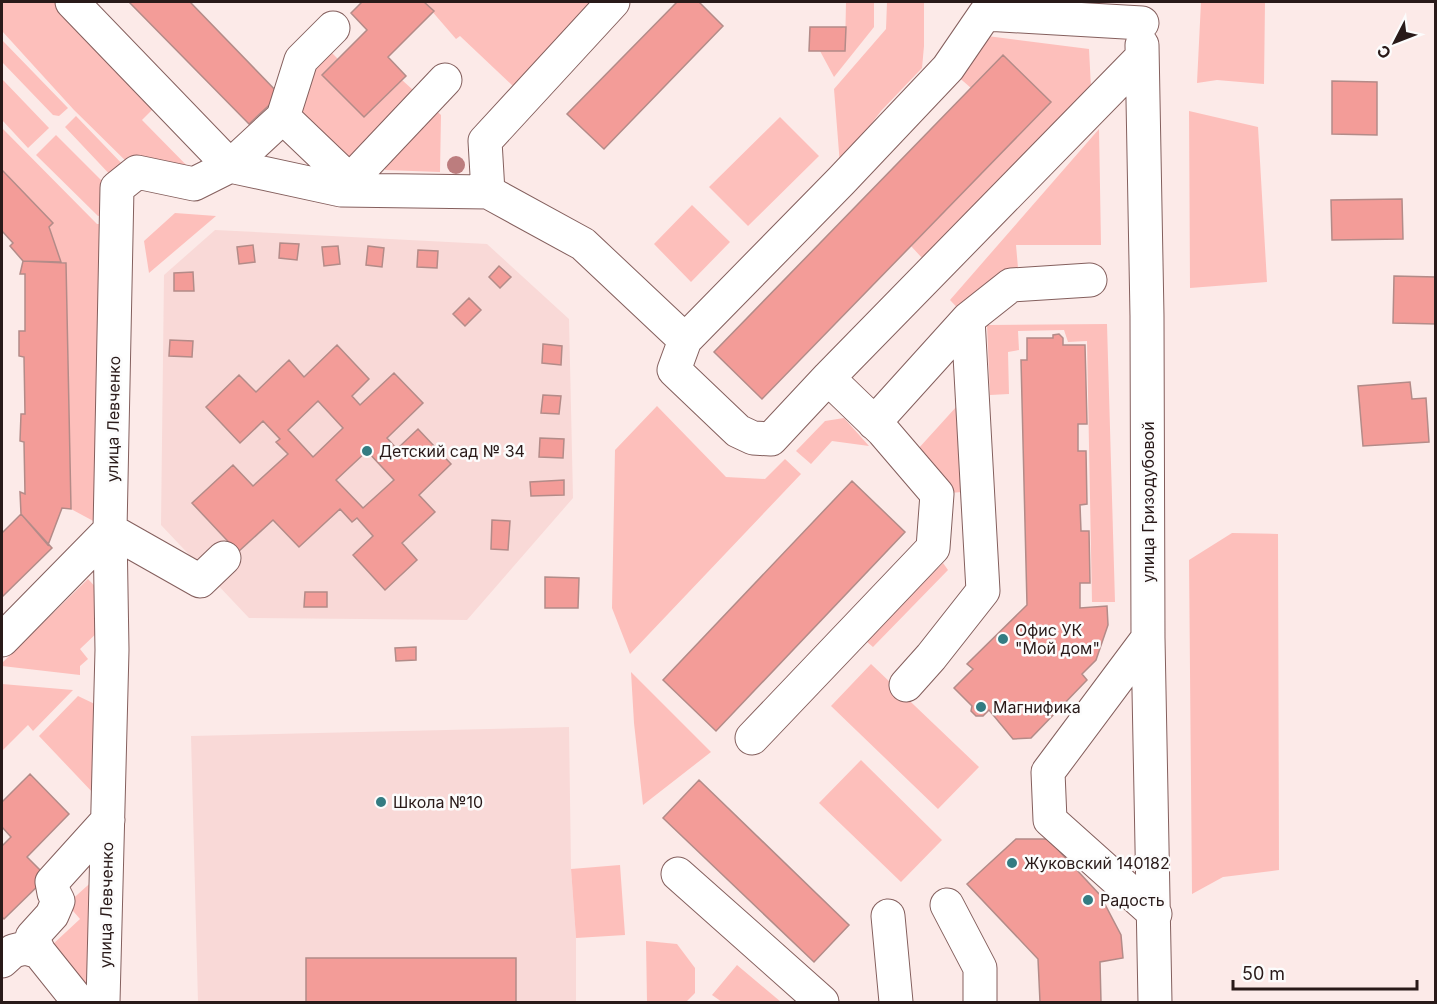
<svg xmlns="http://www.w3.org/2000/svg" width="1437" height="1004" font-family="Inter,sans-serif">
	<style>
		.built { fill: #f9d9d7 }
		.green { fill: #fdbfbb }
		.building { fill: #f39c98; stroke: #b38b88; stroke-width: 1.5; fill-rule: evenodd }
		.lines { fill: none; stroke-linecap: round; stroke-linejoin: round }
		.minor-casing { stroke: #845f5d; stroke-width: 35 }
		.minor { stroke: #fff; stroke-width: 33 }
		.tree { fill: #bc7d7e }
		.poi-dot { fill: #347c82; stroke: #fcfcfc; stroke-width: 2 }
		.labels { text-anchor: middle; dominant-baseline: central; stroke-width: 5; stroke-linejoin: round; paint-order: stroke }
		.street-label { font-size: 16px; fill: #291a19; stroke: #fcfcfc }
		.poi-label { font-size: 16px; fill: #291a19; stroke: #fcfcfc; text-anchor: start }
	</style>
	<rect width="100%" height="100%" fill="#fceae8"/>
	<path class="built" d="M215,230L487,244L569,319L573,498L467,620L249,618L161,525L164,275Z
		M569,727L571,869L576,938V1002H198L191,736Z"/>
	<path class="green" d="M2,2H72L164,98L142,120L201,180L137,172L74,110L2,31Z
		M424,2H594L514,87L460,36L456,39Z
		M846,2H874V27L834,77L820,51H845Z
		M887,2H924V46L922,68L881,111L840,165L834,89L886,29Z
		M1201,2H1265L1264,84L1217,80L1197,83Z
		M972,34L1089,49L1092,107L933,270L911,246L1051,102L971,88L948,68Z
		M2,40L68,108L59,116L53,115L2,62Z
		M326,47L338,59L322,75L364,117L402,80L423,99L358,172L294,108Z
		M2,79L49,128L28,148L2,120Z
		M432,107L441,115L440,172L385,170V158Z
		M1189,111L1258,127L1267,282L1190,288Z
		M76,116L127,169L115,180L65,127Z
		M780,117L819,156L748,226L709,187Z
		M2,128L97,224H106L110,530L71,509L66,263L61,262L49,227L53,223L2,170Z
		M1099,129L1101,245H1016L1018,268L968,319L950,300Z
		M56,135L108,187L105,215L98,216L36,155Z
		M692,205L730,242L691,282L654,244Z
		M175,213L216,216L149,273L144,241Z
		M1107,324L1115,602H1092L1087,341L1068,342L1064,330L1018,331L1019,350L1008,352L1009,394L990,395L987,325Z
		M657,406L726,477L765,479L785,459L801,474L630,654L612,608L615,450Z
		M957,406L962,492L937,494L908,460Z
		M844,418L869,446L832,441L811,464L796,451L825,421Z
		M1232,533L1278,534L1279,870L1223,877L1192,894L1189,560Z
		M943,563L948,570L873,647L866,641Z
		M88,579L104,596L100,630L80,649L88,659L80,666V675L2,666V663Z
		M871,664L979,767L938,809L831,706Z
		M631,672L711,752L643,805L634,723Z
		M2,684L73,690L33,731L28,725L2,751Z
		M78,696L101,707L95,795L39,736Z
		M861,760L942,840L901,882L819,803Z
		M620,865L625,935L576,938L571,869Z
		M107,868L99,998L52,945L80,919L67,904Z
		M646,941L677,944L695,968V993L686,1002H647Z
		M737,965L781,1002H722L712,995Z"/>
	<path class="building" d="M129,2H190L280,95L249,124Z
		M362,2H424L434,11L388,57L406,76L364,117L322,75L367,30L351,13Z
		M677,2H699L723,26L604,149L567,114Z
		M810,27H846L845,51H809Z
		M1003,55L1051,102L762,399L714,352Z
		M1332,81L1377,82V135L1332,134Z
		M2,170L53,223L49,227L61,262L23,261L10,246L13,243L2,231Z
		M1402,199L1403,239L1332,240L1331,200Z
		M280,243L299,244L297,260L279,258Z
		M253,245L255,262L239,264L237,247Z
		M338,246L340,264L324,266L322,247Z
		M368,246L384,248L382,267L366,265Z
		M418,250L438,251L437,268L417,267Z
		M23,261L66,263L71,509L62,508L48,545L21,514L20,492L25,494L24,442L20,441L21,414H25L24,357L19,356V331H25V274H20Z
		M499,266L511,277L500,288L489,277Z
		M193,272L194,291H174V273Z
		M1394,276L1436,277V324L1393,323Z
		M469,298L481,310L465,326L453,314Z
		M1059,334L1063,338V345H1085L1087,424H1078V451H1086L1087,504L1080,505L1081,531H1089L1090,583H1080V608L1107,606L1108,625L1096,660L1082,674L1087,680L1031,738L1013,739L989,710L983,716H976L971,711L972,706L954,688L973,669L967,664L1027,605L1021,360H1027V338H1053V335Z
		M170,340L193,341L192,357L169,356Z
		M543,344L562,346L561,365L542,363Z
		M337,345L369,379L352,396L360,405L394,373L423,403L387,438L397,449L418,429L451,464L419,495L435,512L402,543L417,560L385,590L353,555L373,536L357,518L352,522L340,509L299,547L273,520L238,552L192,503L233,465L253,486L288,454L276,442L280,439L263,421L240,443L206,407L239,375L256,392L289,360L304,377ZM318,401L343,428L313,457L288,430ZM367,451L394,480L363,508L336,480Z
		M1410,382L1412,399L1426,398L1429,442L1363,446L1358,386Z
		M543,395L561,396L559,414L541,413Z
		M540,438L564,439L563,458L539,457Z
		M564,480V495L531,496L530,482Z
		M852,481L905,532L716,731L663,680Z
		M21,514L52,548L2,597V533Z
		M492,520L510,521L508,550L491,549Z
		M545,577L579,578L578,608H545Z
		M305,592H327V607H304Z
		M416,647V660L396,661L395,648Z
		M30,774L69,814L27,857L47,877L4,919L2,917V846L11,837L2,827V802Z
		M699,780L849,925L814,962L663,818Z
		M1016,839H1048L1100,895L1121,935L1123,958L1100,962L1101,1002H1040L1038,959L967,884Z
		M306,958H516V1002H306Z"/>
	<g class="lines">
		<defs>
			<path id="minor" d="M72,2L230,166L194,184L137,172L117,188L110,530L112,650L103,1002
				M1142,45L1147,316L1148,638L1155,1002
				M1142,57L828,378L771,439L753,438L738,431L674,370L685,340L841,181L948,68L985,14L1142,23
				M283,117L301,60L333,28
				M230,166L341,190L488,192L583,244L685,340
				M230,166L283,117L350,181
				M341,190L445,80
				M488,192L485,141L613,2
				M874,423L968,319L1011,285L1090,280
				M110,530L200,581L224,558
				M1148,638L1048,772L1050,820L1155,914
				M2,640L110,530
				M906,685L931,657L983,591L968,319
				M752,738L933,548L937,494L883,431L828,378
				M678,874L822,1002
				M947,905L980,968V1002
				M888,916L896,1002
				M39,952L32,937L52,915L58,901L54,893L52,882L108,820
				M2,961L13,951L25,948L39,952L79,1002"/>
		</defs>
		<use href="#minor" class="minor-casing"/>
		<use href="#minor" class="minor"/>
	</g>
	<circle class="tree" cx="456" cy="165" r="9"/>
	<g class="poi-dot">
		<circle cx="367" cy="451" r="6"/>
		<circle cx="1003" cy="639" r="6"/>
		<circle cx="981" cy="707" r="6"/>
		<circle cx="381" cy="802" r="6"/>
		<circle cx="1012" cy="863" r="6"/>
		<circle cx="1088" cy="900" r="6"/>
	</g>
	<g class="labels">
		<g class="street-label">
			<text transform="translate(113 419) rotate(-89)">улица Левченко</text>
			<text transform="translate(1148 502) rotate(-90)">улица Гризодубовой</text>
			<text transform="translate(106 905) rotate(-89)">улица Левченко</text>
		</g>
		<g class="poi-label">
			<text x="379" y="451">Детский сад № 34</text>
			<text x="1015" y="630">Офис УК<tspan x="1015" dy="18">"Мой дом"</tspan></text>
			<text x="993" y="707">Магнифика</text>
			<text x="393" y="802">Школа №10</text>
			<text x="1024" y="863">Жуковский 140182</text>
			<text x="1100" y="900">Радость</text>
		</g>
	</g>
	<rect width="1437" height="1004" fill="none" stroke="#291a19" stroke-width="6"/>
	<g transform="translate(1395 42) rotate(228)" stroke="#fcfcfc" stroke-width="4.5" paint-order="stroke">
	<path d="M0-4.5L10 22L0 15L-10 22Z" fill="#291a19"/>
	<text y="-9" font-size="16" font-weight="bold" text-anchor="middle" fill="#291a19">С</text>
	</g>
	<path d="M1233 980v9h184v-9" fill="none" stroke="#291a19" stroke-width="3"/>
	<text x="1242" y="980" font-size="18" fill="#291a19" stroke="#fcfcfc" stroke-width="4.5" paint-order="stroke">50 m</text>
</svg>
